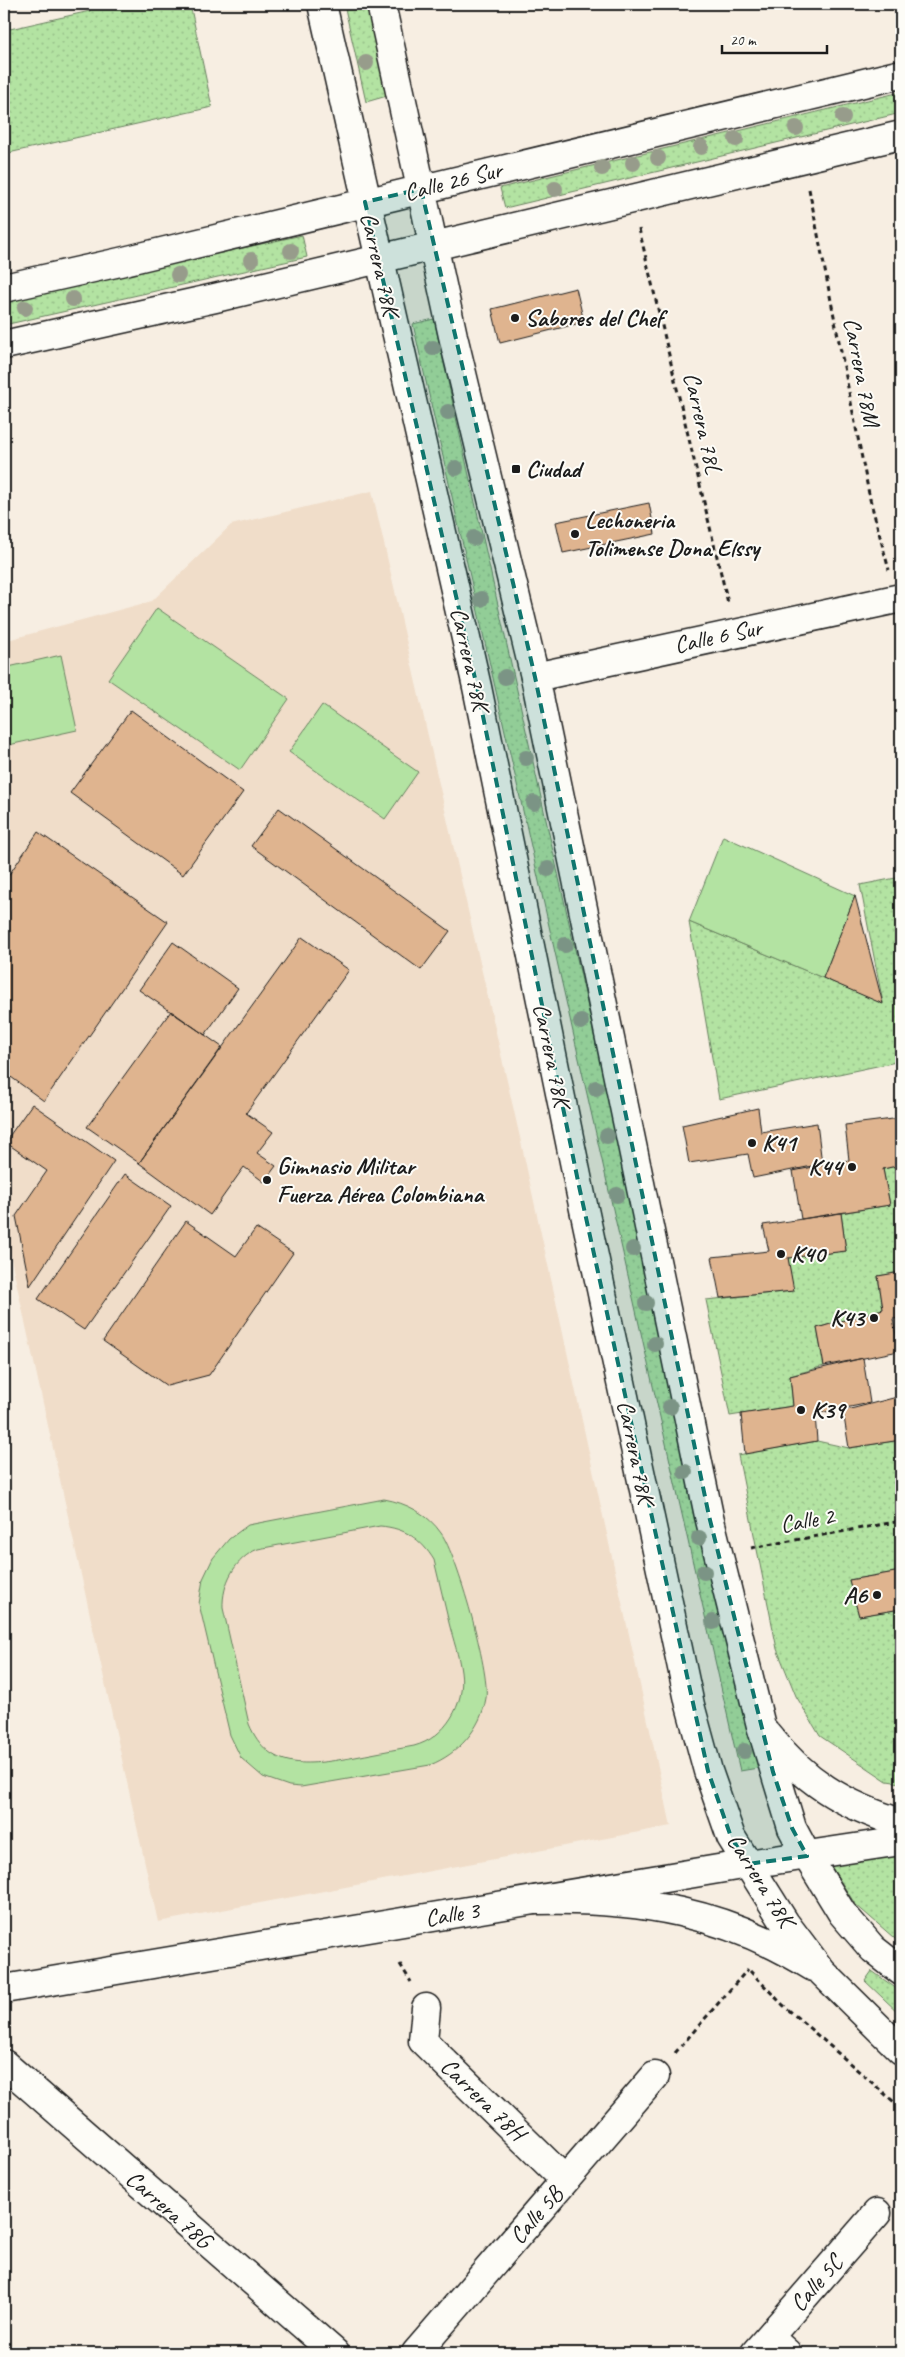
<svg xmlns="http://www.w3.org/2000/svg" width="905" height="2357" font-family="Caveat,sans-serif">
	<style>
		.built { fill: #f0ddc9 }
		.grass { fill: url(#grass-dots); stroke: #68805f }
		.garden { fill: #b3e3a2; stroke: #68805f; fill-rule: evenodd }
		.building { fill: #dfb48f; stroke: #1c1c1c }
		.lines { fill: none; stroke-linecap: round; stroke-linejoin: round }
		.minor-casing { stroke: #1c1c1c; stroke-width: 31 }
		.tertiary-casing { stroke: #1c1c1c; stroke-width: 31 }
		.secondary-casing { stroke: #1c1c1c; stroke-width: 31 }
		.path { stroke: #1c1c1c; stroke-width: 3; stroke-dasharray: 5 4; stroke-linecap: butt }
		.minor { stroke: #fdfcf7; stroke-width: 28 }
		.tertiary { stroke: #fdfcf7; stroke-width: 28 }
		.secondary { stroke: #fdfcf7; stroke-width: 28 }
		.tree { fill: #979c8b }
		.marked { fill: #0f766e; fill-opacity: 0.2; stroke: #0f766e; stroke-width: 4; stroke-dasharray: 10 6; stroke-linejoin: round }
		.poi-dot { fill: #1c1c1c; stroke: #fdfcf7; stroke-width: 2 }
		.labels { text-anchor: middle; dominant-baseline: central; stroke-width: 4; stroke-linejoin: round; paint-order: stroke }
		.street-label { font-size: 24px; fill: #1c1c1c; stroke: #fdfcf7 }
		.poi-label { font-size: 24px; font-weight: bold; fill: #1c1c1c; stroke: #fdfcf7; text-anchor: start }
	</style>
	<defs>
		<pattern id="grass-dots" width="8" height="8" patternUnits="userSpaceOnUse" patternTransform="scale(1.25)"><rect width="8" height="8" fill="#b3e3a2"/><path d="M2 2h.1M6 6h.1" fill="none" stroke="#99c28b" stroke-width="1.8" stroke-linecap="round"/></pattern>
	</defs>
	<rect width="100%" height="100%" fill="#f7eee2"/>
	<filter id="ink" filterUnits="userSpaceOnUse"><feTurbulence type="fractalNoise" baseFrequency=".02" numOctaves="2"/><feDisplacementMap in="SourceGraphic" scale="10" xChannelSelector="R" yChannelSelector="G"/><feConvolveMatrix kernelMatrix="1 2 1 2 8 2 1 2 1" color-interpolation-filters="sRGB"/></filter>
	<g filter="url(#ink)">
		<path class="built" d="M372,491L519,1133L671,1826L158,1922L4,1227V641L152,601L231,525Z"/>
		<path class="grass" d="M4,4L10,29L90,11L89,4H190L212,107L4,154Z
			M344,4H367L387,96L366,102Z
			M901,92V113L505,208L500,188Z
			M302,235L307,257L4,325V301Z
			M434,319L758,1768L740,1771L413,324Z
			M901,877V1061L719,1099L689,922L883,1003L860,885Z
			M901,1165V1272L878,1276L883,1309L817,1328L824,1366L790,1376L793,1406L730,1416L706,1300L793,1291L788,1258L846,1251L841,1213L890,1205L883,1169Z
			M901,1440V1571L849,1580L859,1616L901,1609V1783L887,1781L820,1736L796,1696L777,1649L738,1455L817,1441L849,1448Z
			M901,1854V1944L855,1904L831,1866Z
			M872,1971L901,1992V2015L865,1981Z"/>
		<path class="garden" d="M157,608L289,699L240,770L108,679Z
			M61,655L77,730L4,746V668Z
			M322,705L418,772L385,819L289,752Z
			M723,836L855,896L823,978L689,922Z
			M384,1499C407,1503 428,1514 441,1533C457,1555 490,1672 486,1698C481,1729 458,1754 430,1765L301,1787L289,1786L263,1777L241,1758L230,1735L199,1604L203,1579L213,1558L229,1539L248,1525ZM380,1526C405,1528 421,1539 434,1560C439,1581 444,1602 449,1623C453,1639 459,1656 461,1672C466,1704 445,1738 414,1746C392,1750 371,1754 350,1758C308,1765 269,1772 249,1724L223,1608C222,1584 235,1558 258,1549Z"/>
		<path class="building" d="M576,288L584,322L500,343L492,309Z
			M649,503L655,534L563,553L556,522Z
			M131,710L243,792L183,875L70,793Z
			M279,808L450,931L421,970L251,846Z
			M38,832L168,922L44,1101L4,1072V882Z
			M855,896L883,1004L823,978Z
			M302,937L349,970L246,1113L273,1132L257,1153L276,1166L264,1182L244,1167L210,1215L139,1163Z
			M173,942L238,988L205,1035L139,990Z
			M171,1011L222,1047L139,1163L87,1127Z
			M32,1104L114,1161L30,1286L16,1216L47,1171L5,1142Z
			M758,1108L761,1132L817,1123L822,1164L753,1178L748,1154L689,1163L682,1125Z
			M901,1118V1165L883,1169L890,1205L801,1219L793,1171L849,1160L845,1125Z
			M125,1174L171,1206L84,1330L38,1299Z
			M841,1213L846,1251L788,1258L794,1291L720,1298L712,1257L769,1251L763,1225Z
			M186,1221L236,1256L256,1228L293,1253L209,1375L167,1386L103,1341Z
			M901,1272V1318L893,1319L899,1351L824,1366L817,1328L883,1309L878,1276Z
			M863,1358L870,1403L815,1414L817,1441L745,1454L741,1414L793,1406L790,1376Z
			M901,1396V1440L849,1448L843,1411Z
			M901,1571V1609L859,1616L849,1580Z"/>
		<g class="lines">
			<defs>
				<path id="minor" d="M535,677L901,598
					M426,2008L423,2041L565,2180
					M4,2064L335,2353
					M769,2337L787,2353
					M416,2353L655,2076
					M755,2353L877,2213"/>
				<path id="tertiary" d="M4,1989L748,1864L901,1841"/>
				<path id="secondary" d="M322,4L477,687L579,1186L690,1705L708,1771L731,1837L785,1923L822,1972L901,2050
					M381,4L453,336L535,677L709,1516L761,1726L792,1828L807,1856L842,1913L873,1949L901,1971
					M4,288L120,262L901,74
					M4,345L215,298L901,135
					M766,1733C804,1781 843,1805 901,1823
					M535,1900C637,1897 726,1912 813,1967"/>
			</defs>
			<use href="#minor" class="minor-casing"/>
			<use href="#tertiary" class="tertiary-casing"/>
			<use href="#secondary" class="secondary-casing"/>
			<path class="path" d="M809,189L870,499L889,570
				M639,229L728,603
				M751,1548L901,1521
				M400,1964L411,1982
				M750,1971L783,2005L901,2108
				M675,2053L748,1969
				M896,2190L901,2184"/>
			<use href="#minor" class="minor"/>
			<use href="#tertiary" class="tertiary"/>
			<use href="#secondary" class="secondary"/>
		</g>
		<g class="tree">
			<circle cx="366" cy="63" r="8"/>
			<circle cx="843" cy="117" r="8"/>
			<circle cx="796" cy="128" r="8"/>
			<circle cx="736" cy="139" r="8"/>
			<circle cx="701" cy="147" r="8"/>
			<circle cx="658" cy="158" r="8"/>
			<circle cx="633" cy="163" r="8"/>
			<circle cx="602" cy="168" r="8"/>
			<circle cx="555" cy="189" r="8"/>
			<circle cx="291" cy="251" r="8"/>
			<circle cx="251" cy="260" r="8"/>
			<circle cx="178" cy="275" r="8"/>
			<circle cx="73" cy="299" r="8"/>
			<circle cx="25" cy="308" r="8"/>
			<circle cx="433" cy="348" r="8"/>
			<circle cx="448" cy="412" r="8"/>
			<circle cx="456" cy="468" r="8"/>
			<circle cx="474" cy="538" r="8"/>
			<circle cx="481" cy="599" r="8"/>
			<circle cx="505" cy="677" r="8"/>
			<circle cx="526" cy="758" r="8"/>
			<circle cx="534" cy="803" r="8"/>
			<circle cx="548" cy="869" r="8"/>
			<circle cx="565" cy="945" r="8"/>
			<circle cx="581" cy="1022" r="8"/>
			<circle cx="596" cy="1088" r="8"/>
			<circle cx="607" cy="1136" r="8"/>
			<circle cx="617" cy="1195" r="8"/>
			<circle cx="633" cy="1249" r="8"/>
			<circle cx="646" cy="1303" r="8"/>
			<circle cx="655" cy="1344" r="8"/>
			<circle cx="670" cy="1407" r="8"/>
			<circle cx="685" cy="1472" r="8"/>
			<circle cx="699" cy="1538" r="8"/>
			<circle cx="704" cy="1572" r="8"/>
			<circle cx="713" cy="1622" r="8"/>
			<circle cx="744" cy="1751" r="8"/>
		</g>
	</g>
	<path class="marked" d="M421,189L535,677L709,1516L773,1772L792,1828L807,1856L748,1864L731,1837L708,1771L579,1186L477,687L365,202Z"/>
	<g class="poi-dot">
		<circle cx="515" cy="318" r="5"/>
		<rect x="511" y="464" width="10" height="10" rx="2.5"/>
		<circle cx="575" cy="534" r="5"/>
		<circle cx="752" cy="1143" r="5"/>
		<circle cx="852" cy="1167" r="5"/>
		<circle cx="267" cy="1180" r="5"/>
		<circle cx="781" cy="1254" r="5"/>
		<circle cx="874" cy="1318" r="5"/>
		<circle cx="801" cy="1410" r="5"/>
		<circle cx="877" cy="1595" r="5"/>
	</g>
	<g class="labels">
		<g class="street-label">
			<text transform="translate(453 181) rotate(-14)">Calle 26 Sur</text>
			<text transform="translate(380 264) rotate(77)">Carrera 78K</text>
			<text transform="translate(862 372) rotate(79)">Carrera 78M</text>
			<text transform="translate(703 423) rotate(77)">Carrera 78L</text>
			<text transform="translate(718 636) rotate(-12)">Calle 6 Sur</text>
			<text transform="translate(470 659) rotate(77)">Carrera 78K</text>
			<text transform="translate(552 1055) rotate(78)">Carrera 78K</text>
			<text transform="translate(636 1452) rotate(78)">Carrera 78K</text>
			<text transform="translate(807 1520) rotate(-10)">Calle 2</text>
			<text transform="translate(761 1880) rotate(58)">Carrera 78K</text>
			<text transform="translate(452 1914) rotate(-9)">Calle 3</text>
			<text transform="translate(483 2099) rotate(44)">Carrera 78H</text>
			<text transform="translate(169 2209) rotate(41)">Carrera 78G</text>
			<text transform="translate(536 2215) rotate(-49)">Calle 5B</text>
			<text transform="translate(816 2283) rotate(-49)">Calle 5C</text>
		</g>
		<g class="poi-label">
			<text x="525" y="318">Sabores del Chef</text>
			<text x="526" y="469">Ciudad</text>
			<text x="585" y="520">Lechoneria<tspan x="585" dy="28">Tolimense Dona Elssy</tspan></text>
			<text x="762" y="1143">K41</text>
			<text x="277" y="1166">Gimnasio Militar<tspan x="277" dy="28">Fuerza Aérea Colombiana</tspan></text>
			<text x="842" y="1167" text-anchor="end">K44</text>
			<text x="791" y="1254">K40</text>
			<text x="864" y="1318" text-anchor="end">K43</text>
			<text x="811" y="1410">K39</text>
			<text x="867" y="1595" text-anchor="end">A6</text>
		</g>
	</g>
	<rect width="905" height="2357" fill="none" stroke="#fdfcf7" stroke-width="20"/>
	<rect x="10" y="10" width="885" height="2337" fill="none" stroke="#1c1c1c" stroke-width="2" filter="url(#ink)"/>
	<path d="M722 45v8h105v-8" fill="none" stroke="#1c1c1c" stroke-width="2.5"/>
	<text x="730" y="45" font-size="15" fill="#1c1c1c" stroke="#fdfcf7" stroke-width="4" paint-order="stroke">20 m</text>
</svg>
